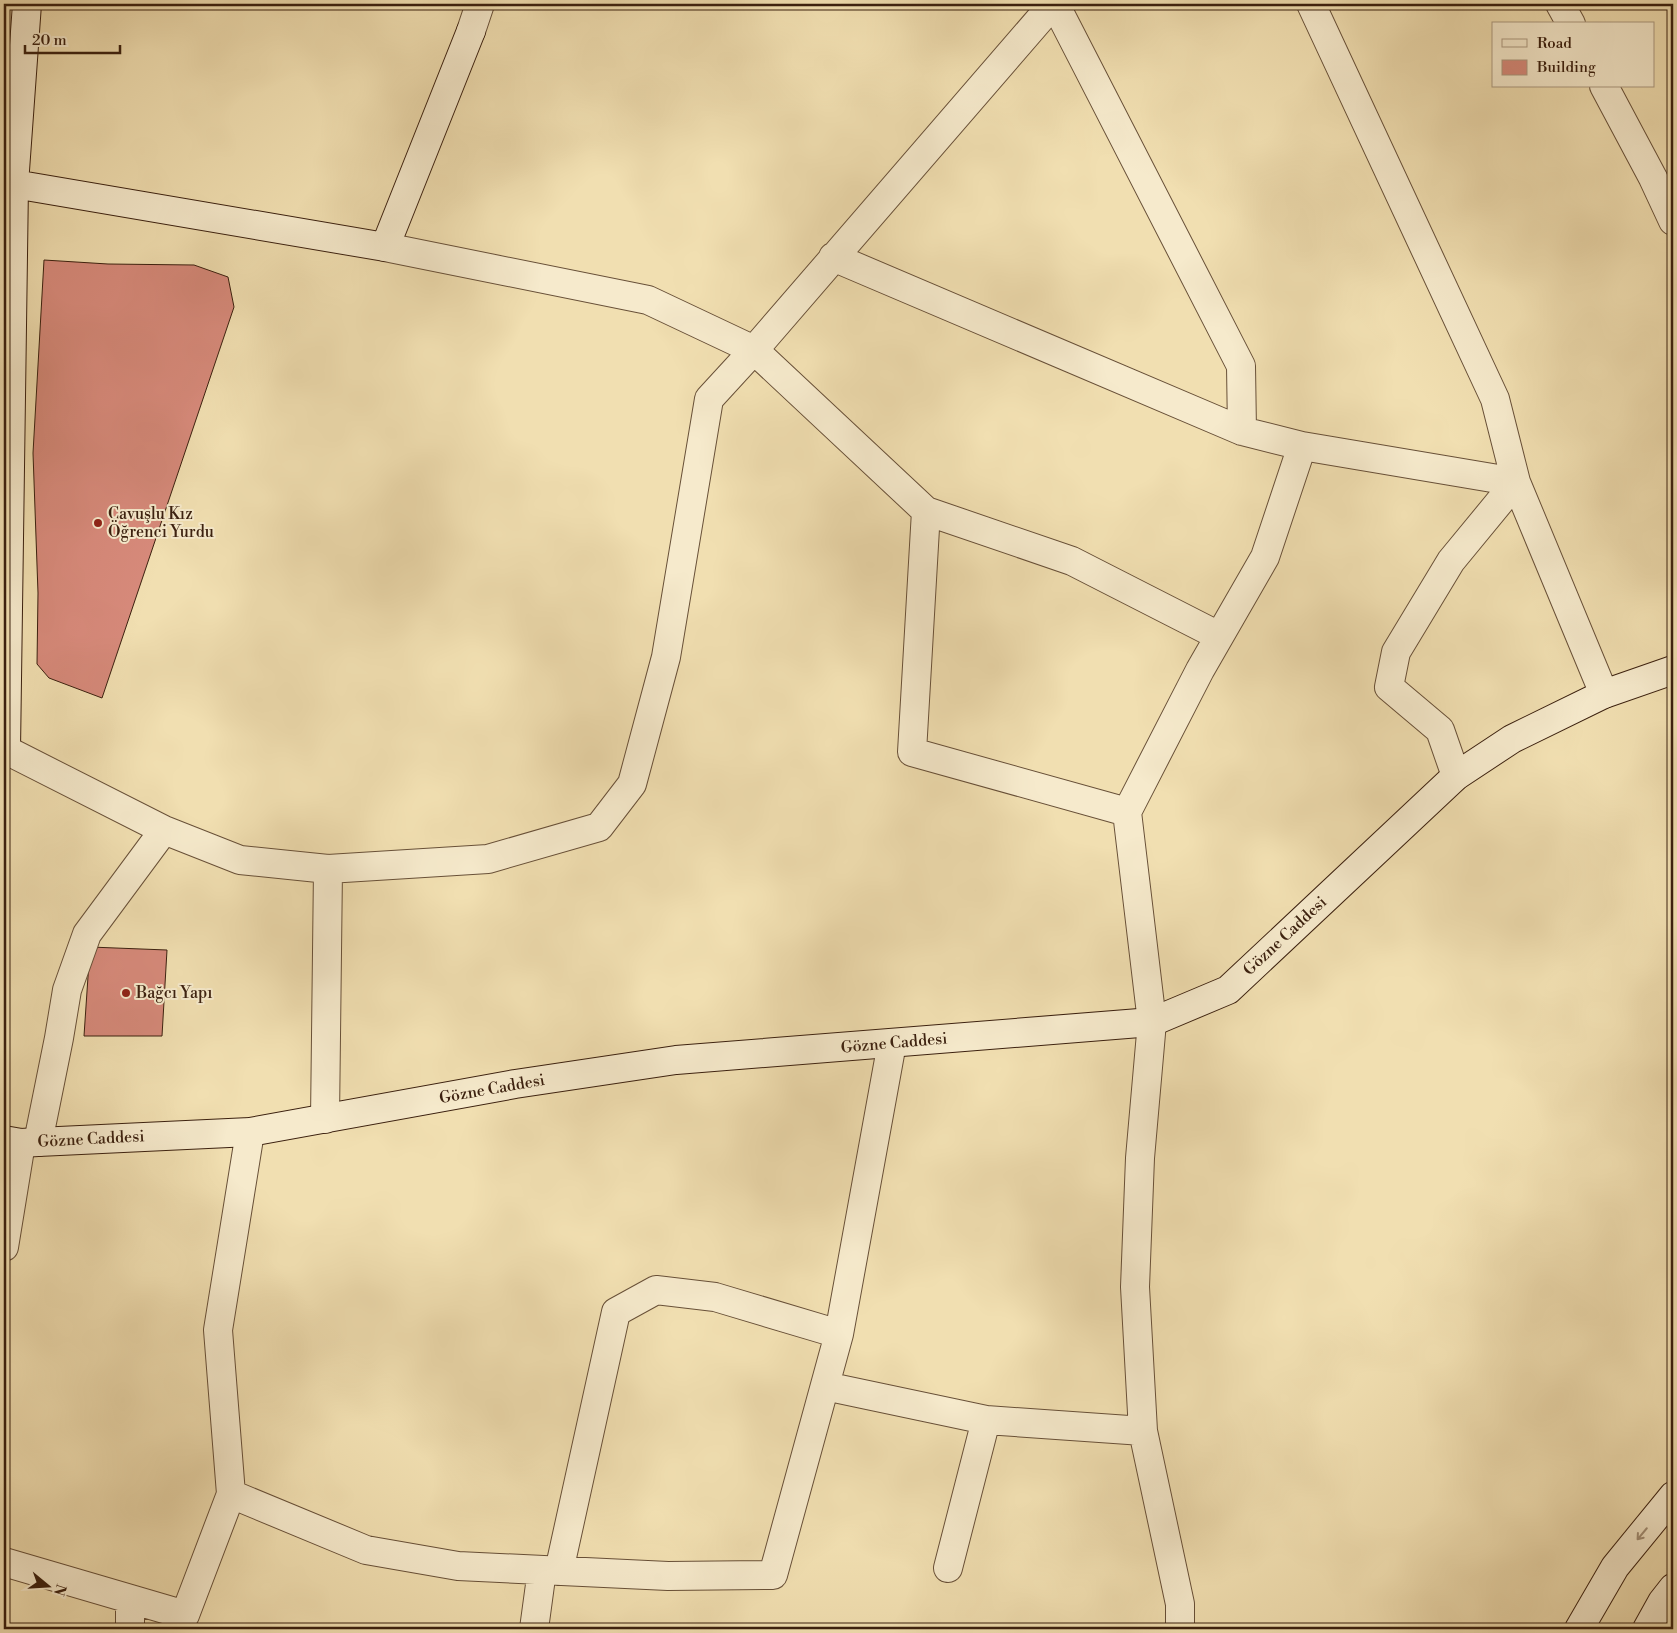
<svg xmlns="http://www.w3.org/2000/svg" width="1677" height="1633" font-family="'Libre Bodoni',serif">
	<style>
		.building { fill: #d78a7b; stroke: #3b200f }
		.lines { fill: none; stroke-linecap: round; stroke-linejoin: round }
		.street-casing { stroke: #685038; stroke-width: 30 }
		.secondary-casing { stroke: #3b200f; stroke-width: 30 }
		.street { stroke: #f6eacc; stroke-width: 28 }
		.secondary { stroke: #f6eacc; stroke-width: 28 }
		.oneway { stroke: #a28f77 }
		.poi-dot { fill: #8f2418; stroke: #f6eacc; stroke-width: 2 }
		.labels { text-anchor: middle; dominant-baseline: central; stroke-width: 4; stroke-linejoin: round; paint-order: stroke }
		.poi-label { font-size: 16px; fill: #3b200f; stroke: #f6eacc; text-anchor: start }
		.street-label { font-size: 16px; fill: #3b200f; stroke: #f6eacc }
	</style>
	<rect width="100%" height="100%" fill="#f1dfb1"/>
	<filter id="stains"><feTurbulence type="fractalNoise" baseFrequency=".004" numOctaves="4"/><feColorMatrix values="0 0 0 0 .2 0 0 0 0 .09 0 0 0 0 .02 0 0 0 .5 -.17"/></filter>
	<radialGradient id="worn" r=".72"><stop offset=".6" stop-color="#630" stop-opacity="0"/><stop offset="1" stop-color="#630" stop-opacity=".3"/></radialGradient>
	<path class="building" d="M44,260L108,264L194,265L228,277L234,307L102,698L49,678L37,664L38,593L33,453Z
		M90,947L167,950L162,1036H84Z"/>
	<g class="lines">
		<defs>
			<path id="street" d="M1055,4L1241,366L1242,431
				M1311,4L1495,399L1516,482L1451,561L1396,652L1389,687L1440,730L1456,776
				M1560,4L1571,24
				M471,31L480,4
				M1604,86L1653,178L1673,221
				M385,247L648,300L754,350L926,511L912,752L1127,812
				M833,257L1242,431L1302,446L1516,482L1604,694
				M926,511L1072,561L1219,636
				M6,750L164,830L240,860L328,869L488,859L599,827L632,784L666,657L709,399L754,350L1053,4
				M325,1119L328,869
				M38,1142L59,1038L67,990L87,934L164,830
				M4,1247L21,1143
				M825,1386L986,1420L1143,1431
				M231,1494L366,1550L458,1566L668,1576L773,1575L839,1334L892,1043
				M4,1562L185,1615L231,1494L218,1330L250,1132
				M948,1568L986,1420
				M559,1571L616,1312L656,1290L715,1297L839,1334
				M130,1629V1600
				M534,1629L542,1570
				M1180,1629V1604L1143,1431L1135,1287L1140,1158L1152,1022L1127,812L1200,670L1265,557L1302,446"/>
			<path id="secondary" d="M14,184L385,247L471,31
				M4,750H6L14,184L27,4
				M4,1140L21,1143L38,1142L250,1132L515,1084L676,1060L1152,1022L1228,990L1456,776L1512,739L1604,694L1673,670
				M1579,1629L1615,1567L1673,1496
				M1647,1629L1662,1602L1673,1588"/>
		</defs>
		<use href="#street" class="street-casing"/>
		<use href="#secondary" class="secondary-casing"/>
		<use href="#street" class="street"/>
		<use href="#secondary" class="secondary"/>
	</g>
	<defs><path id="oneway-shaft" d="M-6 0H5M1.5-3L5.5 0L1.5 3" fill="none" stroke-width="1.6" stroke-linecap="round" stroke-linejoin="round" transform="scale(1.25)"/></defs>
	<use class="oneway" href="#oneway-shaft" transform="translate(1642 1534) rotate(130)"/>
	<g class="poi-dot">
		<circle cx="98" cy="523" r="5"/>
		<circle cx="126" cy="993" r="5"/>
	</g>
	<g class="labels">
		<g class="poi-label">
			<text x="108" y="514">Çavuşlu Kız<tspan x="108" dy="18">Öğrenci Yurdu</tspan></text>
			<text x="136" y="993">Bağcı Yapı</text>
		</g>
		<g class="street-label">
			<text transform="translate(1285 936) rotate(-43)">Gözne Caddesi</text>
			<text transform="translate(894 1043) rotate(-5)">Gözne Caddesi</text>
			<text transform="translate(492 1089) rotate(-10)">Gözne Caddesi</text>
			<text transform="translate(91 1139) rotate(-3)">Gözne Caddesi</text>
		</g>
	</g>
	<rect width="1677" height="1633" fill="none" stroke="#f1dfb1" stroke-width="20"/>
	<rect x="5" y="5" width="1667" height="1623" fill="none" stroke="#3b200f" stroke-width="2.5"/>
	<rect x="10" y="10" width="1657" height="1613" fill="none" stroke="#3b200f"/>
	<rect x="1492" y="22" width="162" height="65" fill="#f6eacc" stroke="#ab9980"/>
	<rect x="1502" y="39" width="25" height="8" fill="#f6eacc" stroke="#ab9980"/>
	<text x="1537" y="48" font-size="15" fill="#3b200f">Road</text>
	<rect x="1502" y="60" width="25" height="15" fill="#d78a7b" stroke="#ab9980"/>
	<text x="1537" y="72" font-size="15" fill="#3b200f">Building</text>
	<g transform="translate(48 1586) rotate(108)" stroke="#f6eacc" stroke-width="4" paint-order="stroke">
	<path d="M0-4L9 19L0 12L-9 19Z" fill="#3b200f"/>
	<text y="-8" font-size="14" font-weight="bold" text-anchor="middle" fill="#3b200f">N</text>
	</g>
	<path d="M25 45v8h95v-8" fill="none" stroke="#3b200f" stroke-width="2.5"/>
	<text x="32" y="45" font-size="15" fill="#3b200f" stroke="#f6eacc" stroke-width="4" paint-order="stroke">20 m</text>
	<rect width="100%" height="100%" filter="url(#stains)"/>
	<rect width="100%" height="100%" fill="url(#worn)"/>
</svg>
